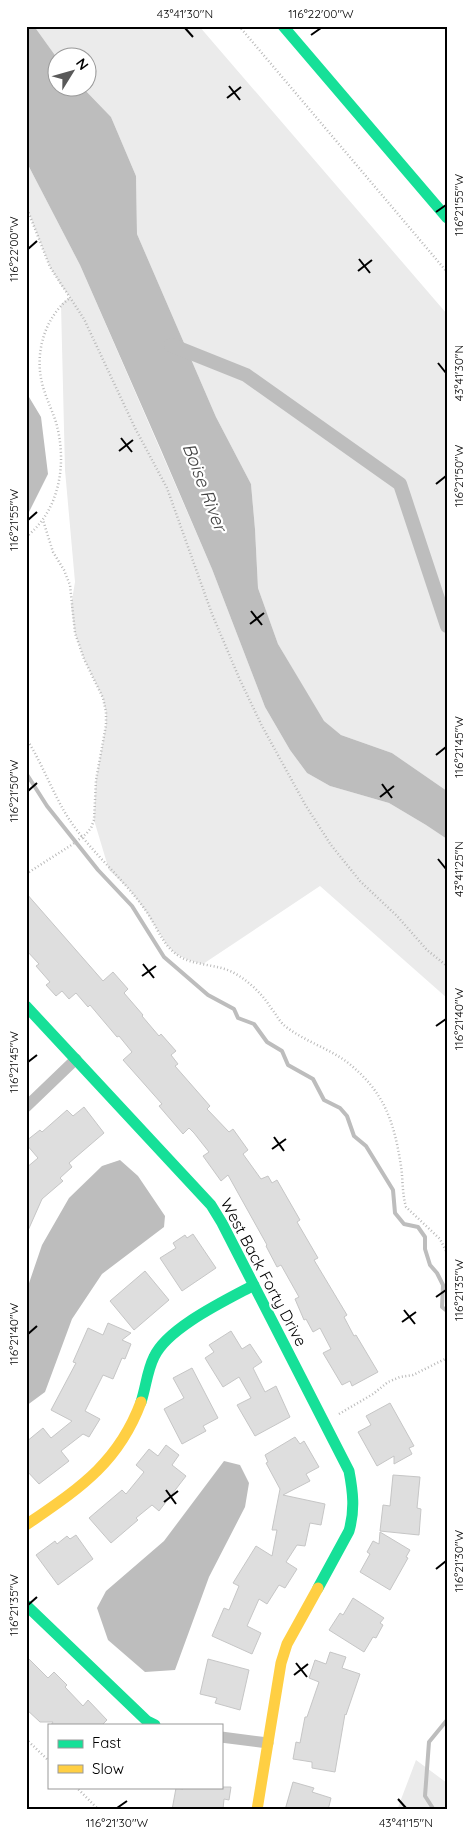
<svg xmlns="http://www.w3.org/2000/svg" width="473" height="1836" font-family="Quicksand,sans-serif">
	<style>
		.green { fill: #ebebeb }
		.water { fill: #bdbdbd }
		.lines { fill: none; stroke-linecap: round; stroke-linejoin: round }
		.stream { stroke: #bdbdbd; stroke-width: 4 }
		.canal { stroke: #bdbdbd; stroke-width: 14 }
		.building { fill: #dedede; stroke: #c6c6c6 }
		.path { stroke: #b9b9b9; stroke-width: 2.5; stroke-dasharray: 1 2.5; stroke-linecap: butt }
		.street { stroke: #bebebe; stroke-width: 11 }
		.fast { stroke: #16e098; stroke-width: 11 }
		.slow { stroke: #ffcf43; stroke-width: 11 }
		.ticks { fill: none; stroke: #000; stroke-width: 2 }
		.labels { text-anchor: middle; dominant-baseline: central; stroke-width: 4.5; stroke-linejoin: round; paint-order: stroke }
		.street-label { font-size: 16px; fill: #000; stroke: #fff }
		.water-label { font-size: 18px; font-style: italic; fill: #424242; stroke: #fff }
		.neatline { fill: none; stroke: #000; stroke-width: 2 }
		.ticks-label { font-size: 12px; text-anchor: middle; fill: #000 }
	</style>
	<rect width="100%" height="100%" fill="#fff"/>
	<path class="green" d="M34,26H199L447,314V791L392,753L341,735L323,721L278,644L258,588L255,529L251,484L216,417L137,234L136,176L111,117L83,88H88V58H57Z
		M26,161L80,265L212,569L265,707L290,750L307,773L330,786L389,803L426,825L447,839V998L320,886L203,964L189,960L176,954L167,945L145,910L129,889L109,870L94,820L96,780L106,725V712L103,698L84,659L75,633L71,606L75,582L65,470L61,304L70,297L60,284L50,267L26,206Z
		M416,1760L447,1783V1810H397Z"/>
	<path class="water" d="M26,26H34L57,58L58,88H83L111,117L136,176L137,234L216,417L251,484L255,529L258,588L278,644L324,721L341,735L392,753L447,791V839L426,825L389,803L330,786L307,773L290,750L265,707L212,569L161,450L80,265L26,161Z
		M26,392L41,417L48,474L26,518Z
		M120,1160L138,1176L165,1216L164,1227L102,1274L72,1319L45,1392L26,1406V1292L42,1245L69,1198L102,1166Z
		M224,1461L240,1465L249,1483L245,1507L209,1577L175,1670L145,1672L108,1640L97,1608L106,1591L164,1541Z"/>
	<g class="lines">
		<path class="stream" d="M26,773L47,806L98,870L132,906L164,957L208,995L234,1009L238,1018L254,1024L267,1042L282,1051L288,1065L313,1079L324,1100L340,1108L347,1116L354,1136L366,1146L393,1190L395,1213L404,1224L418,1227L425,1237V1249L430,1265L437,1273L443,1285L442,1307L447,1311
			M434,1810L425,1796L429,1742L447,1720"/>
		<path class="canal" d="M171,345L246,375L400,484L447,626"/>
	</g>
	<path class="building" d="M26,893L103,981L113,972L128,989L124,993L143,1015L142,1016L159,1036L161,1034L176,1051L171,1055L178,1064L175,1066L210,1106L207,1109L229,1132L233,1129L248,1150L243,1154L261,1179L268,1176L272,1183L277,1180L300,1220L297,1222L318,1258L314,1260L347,1315L344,1317L354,1336L356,1335L378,1372L352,1386L350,1381L342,1385L323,1353L331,1349L320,1328L313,1332L306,1319L304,1320L295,1299L299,1297L281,1265L277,1267L266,1246L267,1245L228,1175L221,1181L203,1156L209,1152L194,1133L189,1128L183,1134L159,1106L162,1104L123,1060L132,1052L119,1036L117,1037L90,1005L88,1007L76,993L69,999L62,991L56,996L46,985L50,982L36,966L39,964L26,950Z
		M84,1107L104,1133L69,1163L72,1167L60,1178L63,1181L42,1199L26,1235V1168L38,1158L26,1144V1141L40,1130L42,1132L67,1110L73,1116Z
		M193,1234L216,1268L182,1291L160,1258L176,1248L173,1243L185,1235L187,1238Z
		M145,1271L169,1300L134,1330L110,1301Z
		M108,1323L131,1333L122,1340L131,1344L125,1359L122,1358L113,1379L103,1375L85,1411L100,1419L89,1437L83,1434L61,1451L69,1461L39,1484L26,1470V1442L43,1428L51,1438L72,1421L51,1410L76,1363L73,1362L88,1328L103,1335Z
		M231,1331L242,1349L250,1344L262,1362L253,1368L265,1392L276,1386L290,1417L255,1436L237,1405L251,1398L239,1377L223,1387L205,1358L214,1352L209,1345Z
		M192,1368L218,1418L203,1426L206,1431L182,1444L164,1409L184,1398L173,1378Z
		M390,1403L414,1446L409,1448L412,1454L394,1464V1456L377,1466L358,1432L371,1425L366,1416Z
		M295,1437L300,1444L304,1441L319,1467L306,1474L310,1481L283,1495L325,1504L321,1525L310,1523L305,1546L297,1545L286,1562L297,1569L285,1588L279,1585L267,1604L259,1599L247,1626L261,1633L252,1654L212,1636L224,1608L229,1610L239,1586L233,1583L256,1546L272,1556L277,1530H272L280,1489L266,1463L268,1462L265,1455Z
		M166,1445L179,1455L172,1465L186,1476L159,1511L152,1505L136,1518L138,1520L111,1543L89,1518L122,1490L126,1494L144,1472L136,1465L149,1449L158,1456Z
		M393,1475L420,1477L417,1508L421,1509L419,1535L380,1531L383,1505L390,1506Z
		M380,1532L410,1550L406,1557L408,1558L390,1590L360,1572L370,1554L367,1552L373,1541L379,1544Z
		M76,1535L93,1559L58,1585L36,1555L55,1541L57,1544L67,1536L70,1539Z
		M353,1598L384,1618L380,1623L383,1625L376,1638L373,1637L364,1652L329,1630L340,1613L343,1615Z
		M330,1652L346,1657L342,1668L360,1674L346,1715L345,1714L335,1772L312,1768V1762L293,1759L296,1742L300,1743L305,1717H307L319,1682L309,1678L315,1660L326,1664Z
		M26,1656L48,1678L54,1672L67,1685L65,1687L83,1706L88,1700L107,1720L102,1725H51L53,1722H40L26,1709Z
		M208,1659L249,1670L240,1710L215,1703L217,1698L200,1694Z
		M293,1782L314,1788L312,1792L331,1798L328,1810H285Z
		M183,1787H231L229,1800L224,1799L223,1809L172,1810L176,1788L183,1789Z"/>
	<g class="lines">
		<path class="path" d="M239,26L447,272
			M26,206L50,267L84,319L135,428L167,488L212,614L240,680L262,726L306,806L331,845L360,881L397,916L427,950L447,966
			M26,537C59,511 67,466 57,426C54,414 48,403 44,390C33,358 43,318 70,298
			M26,738C44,766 54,798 73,825C94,854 122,878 144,908C155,922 161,943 176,954C193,967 218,963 236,974C251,983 262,994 271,1008C276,1014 279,1021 285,1026C304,1041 328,1048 347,1062C384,1091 394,1121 401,1166C403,1179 402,1193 406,1207L440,1239L447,1253
			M26,874L73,844L86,834L91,828L94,820L96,780L106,725V712L103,698L84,659L75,633L70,585L64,570L53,552L43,520
			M339,1414L373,1394L388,1382L400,1377L413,1375L447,1358
			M26,1739L49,1761
			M76,1787L99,1810"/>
		<path class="street" d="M26,1107L76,1059
			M221,1737L268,1743"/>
		<path class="fast" d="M283,26L447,218
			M26,1006L211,1205L222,1223L349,1471C353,1492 355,1510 349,1531L318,1588
			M141,1402C146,1387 147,1371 154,1357C167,1328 226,1300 254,1285
			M26,1605L147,1721L155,1725"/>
		<path class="slow" d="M26,1525C78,1489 118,1464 141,1402
			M257,1810L281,1663L287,1644L318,1588"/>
	</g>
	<path class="ticks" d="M185,28L193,37M311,35L321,28M229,86L240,100M227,98L241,87M436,212L446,205M28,249L37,241M359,259L370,273M358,271L372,260M438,363L446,373M121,438L132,452M119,451L133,440M436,484L446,476M28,520L37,512M251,611L262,625M250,624L264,613M436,755L446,747M382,784L392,798M28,791L37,783M380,797L394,786M438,859L446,869M143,964L154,978M142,976L156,966M436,1026L446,1019M28,1062L37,1055M274,1137L284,1151M272,1149L286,1139M436,1297L446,1290M404,1310L415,1324M402,1322L416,1312M28,1334L37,1326M166,1490L176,1504M164,1502L178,1491M436,1569L446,1561M28,1605L37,1597M296,1663L307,1677M294,1675L308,1664M398,1799L406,1808M117,1808L127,1801"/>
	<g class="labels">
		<g class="street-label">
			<text transform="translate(264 1272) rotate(62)">West Back Forty Drive</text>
		</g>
		<g class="water-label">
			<text transform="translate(205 487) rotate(69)">Boise River</text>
		</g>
	</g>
	<rect width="473" height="1836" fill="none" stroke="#ffffff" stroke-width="55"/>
	<rect x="48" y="1724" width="175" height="65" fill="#ffffff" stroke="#999999"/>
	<rect x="58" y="1740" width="25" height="8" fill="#16e098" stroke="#999999"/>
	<text x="92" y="1748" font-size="15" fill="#000000">Fast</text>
	<rect x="58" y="1765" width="25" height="8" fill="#ffcf43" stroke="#999999"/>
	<text x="92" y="1774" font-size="15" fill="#000000">Slow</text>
	<g transform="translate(72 72) rotate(53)"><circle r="24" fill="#ffffff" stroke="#999999"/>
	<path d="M0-4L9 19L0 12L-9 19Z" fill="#595959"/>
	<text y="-8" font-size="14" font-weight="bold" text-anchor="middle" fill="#000000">N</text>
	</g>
	<rect x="28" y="28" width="418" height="1780" class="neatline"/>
	<g class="ticks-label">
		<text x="185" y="18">43°41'30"N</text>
		<text x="321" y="18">116°22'00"W</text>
		<text transform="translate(459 205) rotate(-90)" y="4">116°21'55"W</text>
		<text transform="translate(14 249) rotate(-90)" y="4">116°22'00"W</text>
		<text transform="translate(459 373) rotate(-90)" y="4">43°41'30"N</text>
		<text transform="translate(459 476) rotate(-90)" y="4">116°21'50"W</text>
		<text transform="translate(14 520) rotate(-90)" y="4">116°21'55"W</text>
		<text transform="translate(459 747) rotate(-90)" y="4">116°21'45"W</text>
		<text transform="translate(14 791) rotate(-90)" y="4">116°21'50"W</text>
		<text transform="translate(459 869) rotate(-90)" y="4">43°41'25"N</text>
		<text transform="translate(459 1019) rotate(-90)" y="4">116°21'40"W</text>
		<text transform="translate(14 1062) rotate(-90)" y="4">116°21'45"W</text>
		<text transform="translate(459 1290) rotate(-90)" y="4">116°21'35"W</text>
		<text transform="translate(14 1334) rotate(-90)" y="4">116°21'40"W</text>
		<text transform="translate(459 1561) rotate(-90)" y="4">116°21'30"W</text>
		<text transform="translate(14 1605) rotate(-90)" y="4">116°21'35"W</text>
		<text x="117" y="1827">116°21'30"W</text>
		<text x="406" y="1827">43°41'15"N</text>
	</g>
</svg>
